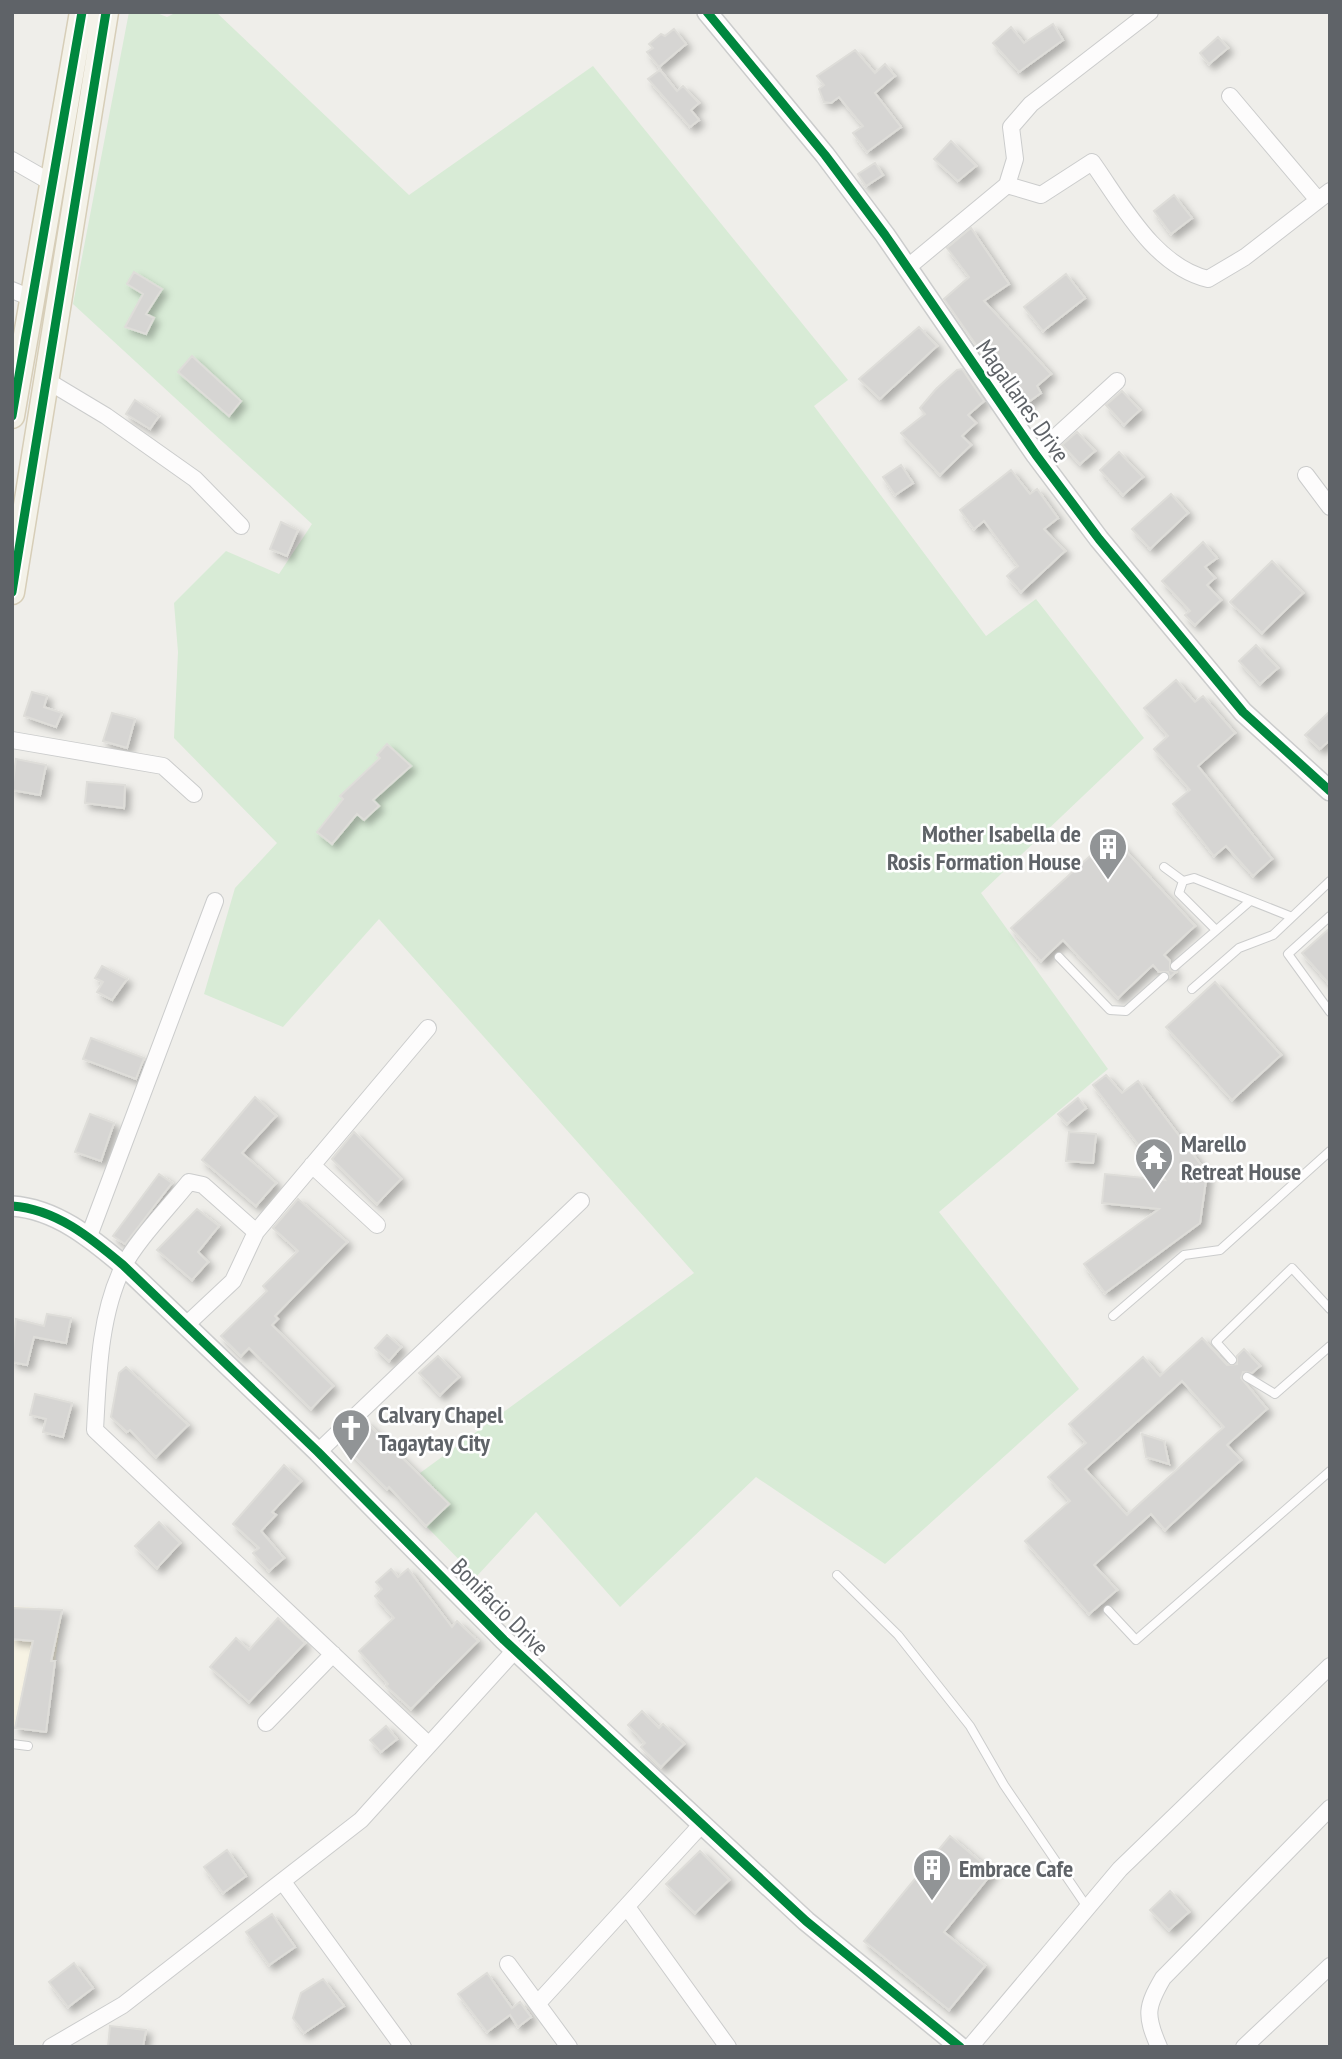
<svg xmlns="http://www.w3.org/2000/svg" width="1342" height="2059" font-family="'PT Sans Narrow',sans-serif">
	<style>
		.commercial { fill: #f7f3e4 }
		.green { fill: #d8ebd6 }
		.building { fill: #d6d5d3; stroke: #deddd9; stroke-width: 2; fill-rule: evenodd; filter: url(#shadow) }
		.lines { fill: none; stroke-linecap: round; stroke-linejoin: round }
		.service-casing { stroke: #cbcccc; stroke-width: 10 }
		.minor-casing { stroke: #cbcccc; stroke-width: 18 }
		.tertiary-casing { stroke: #cbcccc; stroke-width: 22 }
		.primary-casing { stroke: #d7ceb8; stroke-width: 27 }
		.service { stroke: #fdfcfc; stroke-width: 8 }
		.minor { stroke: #fdfcfc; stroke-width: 16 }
		.tertiary { stroke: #fdfcfc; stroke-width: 19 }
		.primary { stroke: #f4f2e9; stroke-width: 24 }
		.cycleway-casing { stroke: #fff; stroke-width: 13 }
		.cycleway { stroke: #00873e; stroke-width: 9 }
		.labels { text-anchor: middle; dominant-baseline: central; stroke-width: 5; stroke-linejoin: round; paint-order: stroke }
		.street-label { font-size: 24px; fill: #5f6368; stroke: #fff }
		.poi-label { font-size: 24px; font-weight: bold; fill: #5f6368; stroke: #fff; text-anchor: start }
	</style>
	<defs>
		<filter id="shadow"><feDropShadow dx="5" dy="5" stdDeviation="3.5" flood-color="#0004"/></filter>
	</defs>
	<rect width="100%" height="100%" fill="#efeeea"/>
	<path class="commercial" d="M12,1606L62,1610L46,1732L12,1727Z"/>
	<path class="green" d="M129,12H154L167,17L177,12H216L409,195L593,66L848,380L814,406L986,636L1036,599L1144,738L981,893L1108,1069L939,1212L1079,1389L885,1564L756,1477L620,1607L536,1512L476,1577L426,1526L449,1504L420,1473L694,1273L379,919L283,1027L204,994L235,888L277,843L174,738L178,652L174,603L226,551L279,574L312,524L73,304Z"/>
	<path class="building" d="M1053,24L1063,40L1019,72L993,43L1011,27L1024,43Z
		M674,29L686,44L659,67L647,52L653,48L649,44L661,34L665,36Z
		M1218,37L1228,48L1209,64L1200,53Z
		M855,50L875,73L885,64L895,76L875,93L901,127L867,152L853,133L863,126L839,97L831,103L824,102L819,89L824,85L817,76Z
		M660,70L677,91L683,86L699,103L691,110L699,120L690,127L648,79Z
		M951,141L976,166L958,181L934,159Z
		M875,163L883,175L866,186L858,174Z
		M1174,195L1192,218L1171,234L1154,211Z
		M971,228L1009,284L984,301L1051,374L1037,386L1041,393L1020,408L944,299L969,277L947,248Z
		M134,272L162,289L146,314L154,318L146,334L125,327L143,294L127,284Z
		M1066,274L1085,298L1043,331L1024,307Z
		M919,327L937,346L880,399L859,379Z
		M192,356L241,401L229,416L178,372Z
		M962,369L984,401L968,415L976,423L962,436L971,445L940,475L901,433L925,414L920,408L936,389L957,370Z
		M1122,391L1140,410L1124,425L1106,405Z
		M135,400L159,416L150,429L126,414Z
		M1077,432L1095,451L1080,464L1062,445Z
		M1119,452L1143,477L1123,495L1100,470Z
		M901,465L913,483L895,495L883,477Z
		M1011,470L1030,494L1037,489L1058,518L1044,529L1065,551L1021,592L1007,576L1018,566L984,521L974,529L960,510Z
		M1171,494L1188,513L1150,549L1132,529Z
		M281,522L298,530L287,556L270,549Z
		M1203,542L1217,558L1205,567L1215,578L1207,585L1221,600L1195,625L1185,615L1190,611L1162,581Z
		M1272,561L1303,593L1262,633L1230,602Z
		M1256,645L1278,668L1260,684L1239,661Z
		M1176,680L1195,702L1203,696L1235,733L1198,766L1272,859L1253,876L1226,846L1214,856L1173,804L1190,790L1154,749L1168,736L1144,708Z
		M32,692L47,696L44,707L62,713L56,727L24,716Z
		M1330,711V740L1320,749L1305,735Z
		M112,713L135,719L127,748L103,741Z
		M387,744L411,766L373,800L379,806L364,820L357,814L332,844L317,832L343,799L340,796L380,758L377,755Z
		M16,759L46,765L40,795L12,790Z
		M87,782L125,785L124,808L85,803Z
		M1112,836L1195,926L1164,955L1170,961V970L1176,972L1170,977L1168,972H1159L1153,965L1118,998L1063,940L1041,961L1011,928Z
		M1330,928V985L1302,953Z
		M102,966L127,979L112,1000L97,992L103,982L95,978Z
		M1215,982L1281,1055L1232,1100L1166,1027Z
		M91,1038L144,1058L136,1079L83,1059Z
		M1106,1075L1122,1093L1138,1081L1207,1173L1200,1223L1105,1293L1084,1264L1159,1209L1102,1203L1105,1174L1165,1180L1093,1085Z
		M255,1097L276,1116L242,1153L276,1183L256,1206L202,1160Z
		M1078,1098L1086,1108L1067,1124L1058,1114Z
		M90,1114L114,1123L101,1161L75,1152Z
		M354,1132L401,1179L377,1204L332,1159Z
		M1069,1132L1096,1134L1093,1163L1066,1161Z
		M159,1174L172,1183L125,1244L113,1236Z
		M298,1199L347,1242L275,1316L278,1319L272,1325L333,1386L311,1409L249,1348L241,1356L221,1336L267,1291L263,1286L298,1251L273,1228Z
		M197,1209L219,1226L198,1252L208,1262L192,1280L157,1250Z
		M47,1314L71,1318L66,1343L34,1337L27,1365L12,1362L16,1319L44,1326Z
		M387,1335L401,1347L389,1361L375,1348Z
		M1202,1338L1227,1365L1237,1364V1356L1244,1349L1260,1366L1252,1373L1243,1372L1241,1378L1267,1409L1227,1445L1241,1460L1165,1530L1151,1514L1094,1565L1117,1590L1089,1614L1025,1541L1070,1501L1048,1477L1086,1443L1069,1424L1143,1357L1160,1376ZM1182,1381L1224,1427L1127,1515L1085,1469Z
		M438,1356L459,1377L440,1395L419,1373Z
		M126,1367L188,1425L156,1457L130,1430L127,1432L111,1417L119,1373Z
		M35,1394L72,1403L63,1437L43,1432L46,1419L30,1415Z
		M365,1421L449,1504L426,1526L389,1487L387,1489L342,1444Z
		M1142,1434L1164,1441L1169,1464L1146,1457Z
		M284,1465L301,1481L272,1512L276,1515L261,1531L284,1558L269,1571L253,1553L259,1548L233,1524Z
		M159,1522L180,1543L157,1568L135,1546Z
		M391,1569L398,1577L408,1569L452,1627L457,1621L478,1641L411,1709L386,1686L388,1684L359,1651L394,1618L375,1596L382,1589L376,1582Z
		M12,1608L62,1610L51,1661H55L46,1732L15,1728L33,1641L12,1639Z
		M278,1618L305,1643L249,1702L210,1667L236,1638L249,1650Z
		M642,1711L659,1728L663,1724L684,1744L661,1767L641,1747L645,1743L628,1725Z
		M386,1726L397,1739L381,1752L370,1740Z
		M950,1836L993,1872L944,1932L985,1966L949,2010L864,1941Z
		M227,1850L246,1876L223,1893L204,1867Z
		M700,1851L729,1880L695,1913L666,1884Z
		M1170,1891L1189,1912L1169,1930L1150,1910Z
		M272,1914L295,1947L269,1965L246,1932Z
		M74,1963L93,1988L68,2007L49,1982Z
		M487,1973L512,2008L520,2002L531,2017L518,2027L510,2015L487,2032L458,1994Z
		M323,1979L344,2006L304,2033L293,2018L301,1993Z
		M110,2026L146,2030L143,2047H108Z"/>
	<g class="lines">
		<defs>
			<path id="service" d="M1164,867L1183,881
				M1330,916L1288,954L1330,1012
				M1216,930L1179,893L1183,881L1194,878L1292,917
				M1059,957L1110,1010L1126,1011L1164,977
				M1175,966L1249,902
				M1192,989L1239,948L1273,935L1330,881
				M1113,1316L1184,1255L1220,1250L1330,1151
				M1232,1360L1216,1342L1292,1268L1330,1309
				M1247,1377L1275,1394L1330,1346
				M837,1575L898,1635L970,1726L1004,1785L1087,1907
				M1108,1610L1136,1640L1330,1471
				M12,1744L28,1746"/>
			<path id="minor" d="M1230,96L1318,200
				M12,160L52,183
				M1007,185L1015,159L1011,127L1031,104L1150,12
				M908,267L1007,185L1041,195L1092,162C1122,204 1154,266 1208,279L1245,257L1330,191
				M12,290L31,298
				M46,380L106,416L195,479L241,526
				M1036,455L1117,381
				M1306,475L1330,507
				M12,740L163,766L194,794
				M312,1165L377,1225
				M256,1232L203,1185L189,1182C171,1205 135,1242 123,1267C99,1316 98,1377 95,1430L429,1745
				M89,1236L215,901
				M185,1326L233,1281L256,1232L428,1028
				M318,1452L581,1201
				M266,1723L333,1654
				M283,1882L403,2047
				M627,1907L728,2047
				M508,1964L569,2047
				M538,2003L702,1824
				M51,2047L123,2005L361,1820L515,1650
				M970,2047L1120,1869L1330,1666
				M1159,2047C1145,2015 1146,2007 1163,1978L1330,1808
				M1244,2047L1330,1966"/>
			<path id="tertiary" d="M707,12L825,155L885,235L1036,455L1099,539L1243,712L1330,791
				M12,1206C56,1209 91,1238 123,1265L318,1452L504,1640L806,1921L960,2047"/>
			<path id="primary" d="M12,416L82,12
				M12,592L106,12"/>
		</defs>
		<use href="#service" class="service-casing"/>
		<use href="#minor" class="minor-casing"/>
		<use href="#tertiary" class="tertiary-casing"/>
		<use href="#primary" class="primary-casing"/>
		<use href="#service" class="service"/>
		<use href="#minor" class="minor"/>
		<use href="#tertiary" class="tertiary"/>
		<use href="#primary" class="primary"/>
		<defs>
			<path id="cycleway" d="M707,12L825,155L885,235L1036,455L1099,539L1243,712L1330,791
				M12,416L82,12
				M12,592L106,12
				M12,1206C56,1209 91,1238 123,1265L318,1452L504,1640L806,1921L960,2047"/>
		</defs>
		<use href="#cycleway" class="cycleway-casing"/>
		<use href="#cycleway" class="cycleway"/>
	</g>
	<defs>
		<symbol id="building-pin" viewBox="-11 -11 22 30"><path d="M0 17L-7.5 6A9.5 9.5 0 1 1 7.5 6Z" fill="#919496" stroke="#fff"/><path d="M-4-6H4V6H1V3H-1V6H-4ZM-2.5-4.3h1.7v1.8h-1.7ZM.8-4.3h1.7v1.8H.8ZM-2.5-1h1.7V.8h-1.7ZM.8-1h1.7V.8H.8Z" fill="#fff"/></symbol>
		<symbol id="temple-pin" viewBox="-11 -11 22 30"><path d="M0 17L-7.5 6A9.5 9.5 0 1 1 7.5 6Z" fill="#919496" stroke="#fff"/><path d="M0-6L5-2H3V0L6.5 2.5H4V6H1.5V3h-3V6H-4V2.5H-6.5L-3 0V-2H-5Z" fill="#fff"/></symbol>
		<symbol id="church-pin" viewBox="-11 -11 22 30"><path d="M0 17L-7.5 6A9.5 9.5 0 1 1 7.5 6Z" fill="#919496" stroke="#fff"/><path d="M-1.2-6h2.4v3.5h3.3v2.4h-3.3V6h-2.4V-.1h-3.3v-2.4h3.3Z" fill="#fff"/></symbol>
	</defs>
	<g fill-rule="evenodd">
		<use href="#building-pin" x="1086" y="825" width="44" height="60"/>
		<use href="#temple-pin" x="1132" y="1135" width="44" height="60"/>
		<use href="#church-pin" x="329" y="1406" width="44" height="60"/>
		<use href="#building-pin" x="910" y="1846" width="44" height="60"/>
	</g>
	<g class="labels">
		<g class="street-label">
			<text transform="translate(1023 401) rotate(55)">Magallanes Drive</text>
			<text transform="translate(500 1607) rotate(45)">Bonifacio Drive</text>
		</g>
		<g class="poi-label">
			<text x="1081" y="833" text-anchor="end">Mother Isabella de<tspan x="1081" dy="28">Rosis Formation House</tspan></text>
			<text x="1181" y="1143">Marello<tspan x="1181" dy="28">Retreat House</tspan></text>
			<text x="378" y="1414">Calvary Chapel<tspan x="378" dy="28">Tagaytay City</tspan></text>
			<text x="959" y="1868">Embrace Cafe</text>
		</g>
	</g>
	<rect width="1342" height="2059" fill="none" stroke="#5f6368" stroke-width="28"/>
</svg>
